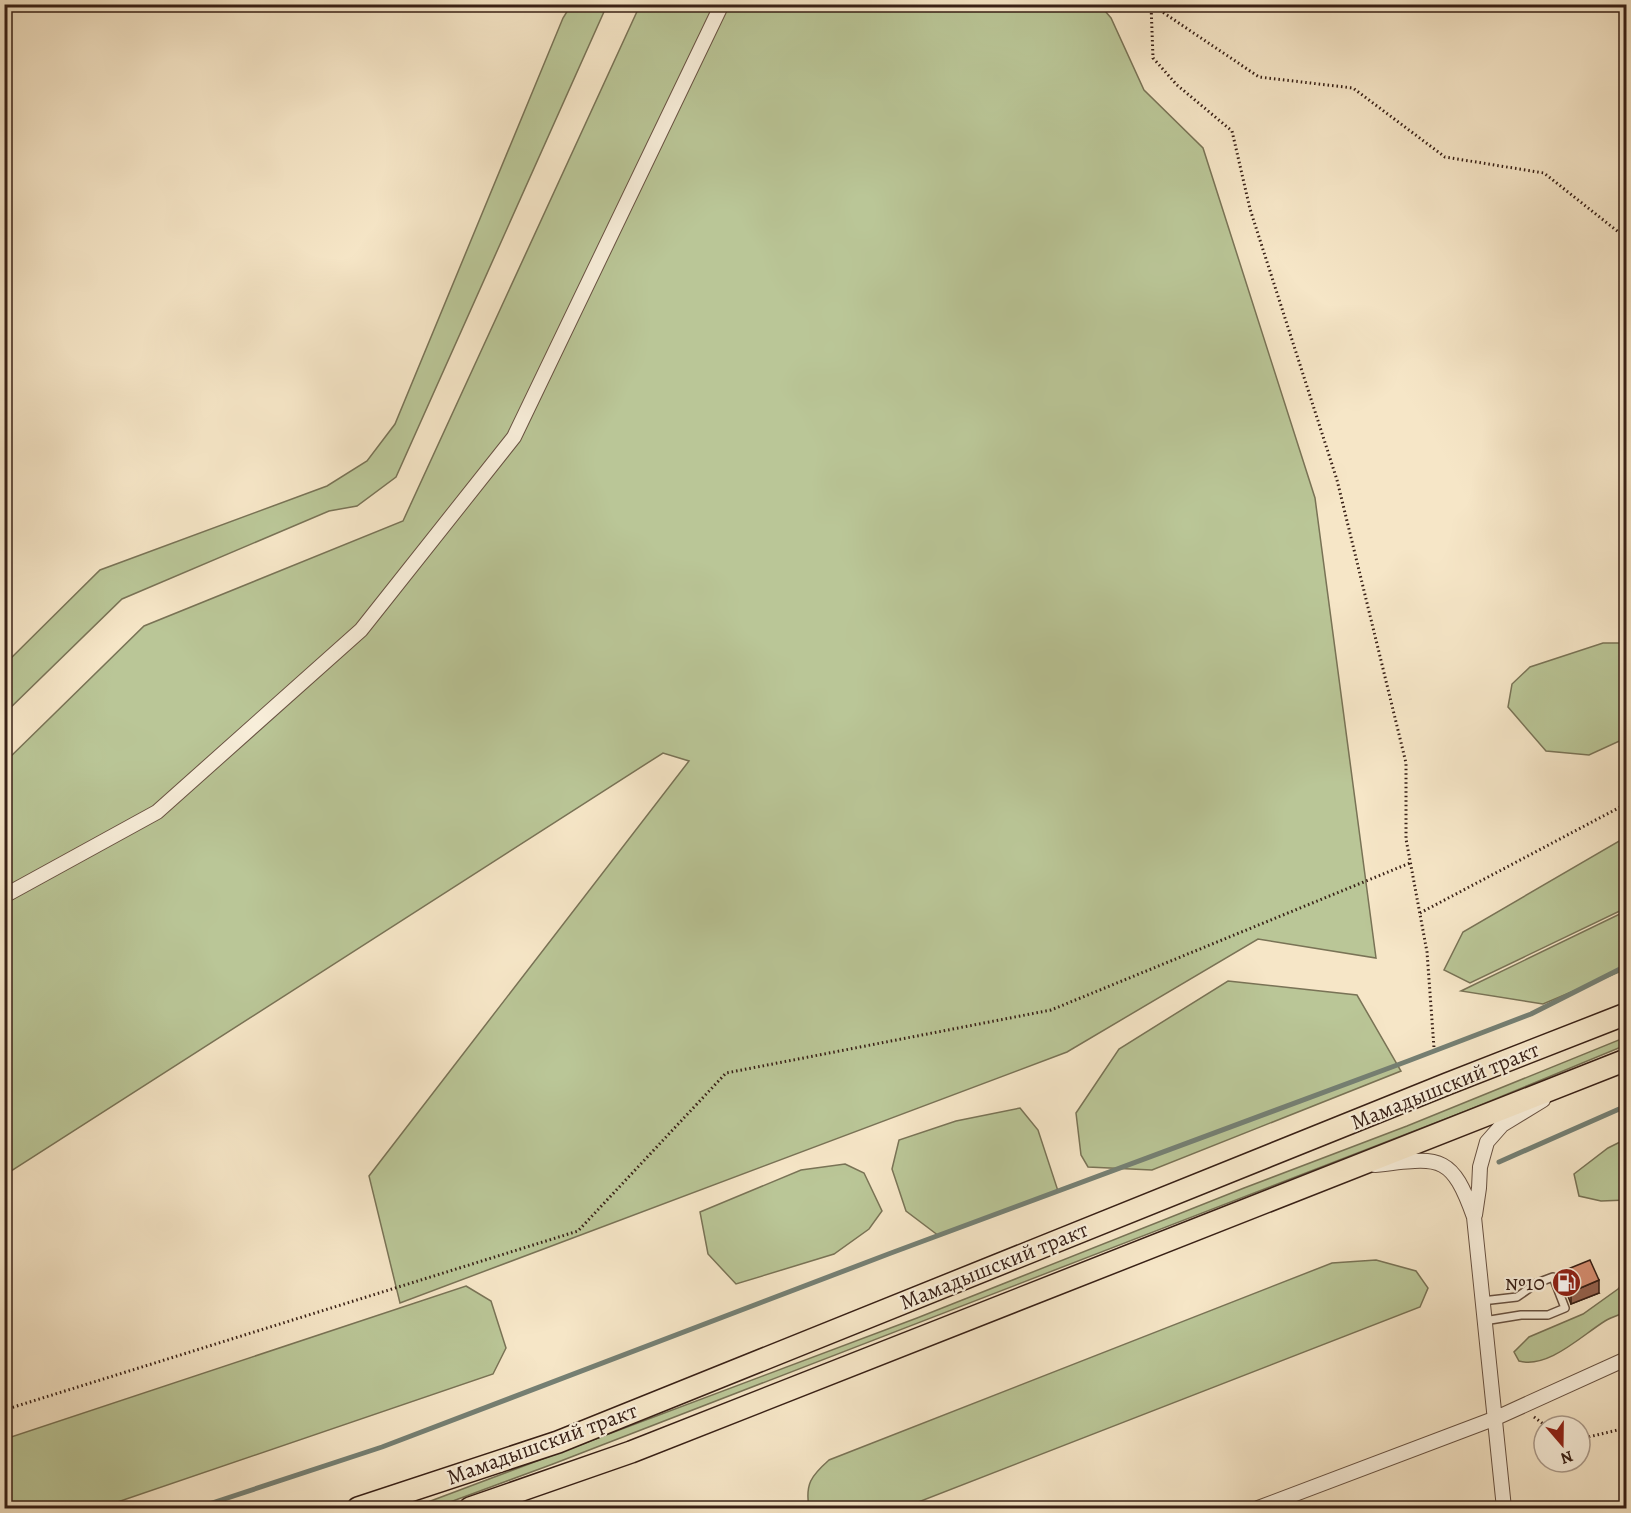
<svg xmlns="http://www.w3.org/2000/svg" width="1631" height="1513" font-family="Alegreya,serif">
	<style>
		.green { fill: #bac697; stroke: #797356; stroke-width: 1.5 }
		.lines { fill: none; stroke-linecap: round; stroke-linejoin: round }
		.stream { stroke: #758074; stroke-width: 5 }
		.service-casing { stroke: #685242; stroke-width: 10 }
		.minor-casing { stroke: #685242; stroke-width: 16 }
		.primary-casing { stroke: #382016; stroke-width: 24 }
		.path { stroke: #382016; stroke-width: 3; stroke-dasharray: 1.5 3; stroke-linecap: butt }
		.service { stroke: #f9efdb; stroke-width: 7 }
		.minor { stroke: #f9efdb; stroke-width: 14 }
		.primary { stroke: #f6e6c7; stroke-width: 21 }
		.wall { fill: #b87b62; stroke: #382016; stroke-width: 1.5 }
		.shaded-wall { fill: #966450; stroke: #382016; stroke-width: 1.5 }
		.building { fill: #d68f72; stroke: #382016; stroke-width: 1.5 }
		.labels { text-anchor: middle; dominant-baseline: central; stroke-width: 4.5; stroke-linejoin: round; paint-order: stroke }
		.street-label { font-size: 22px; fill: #382016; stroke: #f9efdb }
		.poi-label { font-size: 22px; fill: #382016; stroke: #f9efdb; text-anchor: end }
	</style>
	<rect width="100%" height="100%" fill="#f6e6c7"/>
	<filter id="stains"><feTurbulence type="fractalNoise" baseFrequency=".00333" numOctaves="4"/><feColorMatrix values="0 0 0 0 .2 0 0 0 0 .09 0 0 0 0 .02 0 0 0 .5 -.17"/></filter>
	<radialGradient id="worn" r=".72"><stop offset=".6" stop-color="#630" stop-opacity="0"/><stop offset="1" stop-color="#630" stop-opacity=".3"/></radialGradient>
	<path class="green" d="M571,5H607L396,477L357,506L329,511L122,599L5,713V664L100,570L327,486L367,461L395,424L563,18Z
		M640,5H1100L1111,18L1144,90L1203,148L1315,498L1376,958L1258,939L1067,1052L400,1303L369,1176L689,761L663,753L5,1175V762L144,626L403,521Z
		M1603,643H1626V738L1589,755L1546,751L1508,707L1512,684L1530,667Z
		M1626,837V908L1470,983L1444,970L1463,932Z
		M1626,911V969L1543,1004L1461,991Z
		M1228,981L1357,995L1401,1071L1152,1170L1088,1167L1081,1155L1076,1113L1119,1049Z
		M1626,1037V1045L1466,1111L553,1464L434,1508H412L917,1318L1244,1188L1407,1126Z
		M1020,1108L1038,1130L1058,1191L939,1236L906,1211L892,1169L899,1140L956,1121Z
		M1626,1139V1200L1601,1201L1579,1196L1574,1174L1608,1148Z
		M845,1164L864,1173L882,1211L869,1229L834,1254L736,1284L708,1254L700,1212L801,1170Z
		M1376,1260L1416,1271L1428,1288L1420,1307L903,1508H809C805,1484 811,1476 829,1460L1332,1263Z
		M1626,1280V1312C1619,1315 1612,1317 1605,1321C1581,1336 1548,1369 1519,1361L1514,1352L1529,1337L1583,1314L1618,1289Z
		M466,1286L491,1301L506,1348L493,1374L100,1508H5V1439Z"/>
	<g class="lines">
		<path class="stream" d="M1499,1162L1626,1106
			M206,1505L382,1447L891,1253L1408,1061L1531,1014L1626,966"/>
		<defs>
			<path id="service" d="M1482,1301L1517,1297L1537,1283L1553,1277L1565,1308L1548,1315H1521L1484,1321"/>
			<path id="minor" d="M4,896L157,812L361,630L514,437L722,4
				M1375,1165C1439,1158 1451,1152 1474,1217L1504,1508
				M1475,1215L1479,1188L1480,1167L1487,1142L1502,1125L1543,1100
				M1258,1508L1496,1418L1626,1359"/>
			<path id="primary" d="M358,1508L558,1442L1447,1084L1626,1014
				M470,1508L631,1452L1626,1060"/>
		</defs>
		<use href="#service" class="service-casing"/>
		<use href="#minor" class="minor-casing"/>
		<use href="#primary" class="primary-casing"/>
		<path class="path" d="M1151,4L1153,58L1177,85L1232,131L1250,209L1337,480L1406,763V839L1427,952L1434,1048
			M1152,5L1259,77L1353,88L1445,157L1544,173L1626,238
			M1420,913L1626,804
			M4,1410L578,1231L726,1073L1051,1010L1410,863
			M1534,1417L1546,1426
			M1580,1439L1626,1428"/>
		<use href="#service" class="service"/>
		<use href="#minor" class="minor"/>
		<use href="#primary" class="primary"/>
	</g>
	<path class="wall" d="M1563,1271L1599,1293L1571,1304L1563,1283Z"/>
	<path class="shaded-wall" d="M1599,1280V1293L1571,1304V1292Z"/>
	<path class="building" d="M1590,1260L1599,1280L1571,1292L1563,1271Z"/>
	<defs>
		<symbol id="fuel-disc" viewBox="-11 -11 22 22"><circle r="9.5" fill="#8f2418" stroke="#f9efdb"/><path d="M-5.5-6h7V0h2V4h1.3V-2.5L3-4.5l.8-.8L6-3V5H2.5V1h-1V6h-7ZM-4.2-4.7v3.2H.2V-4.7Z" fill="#fff"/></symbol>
	</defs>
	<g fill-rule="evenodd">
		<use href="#fuel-disc" x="1550" y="1266" width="33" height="33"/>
	</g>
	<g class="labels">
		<g class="street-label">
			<text transform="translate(1445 1086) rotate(-22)">Мамадышский тракт</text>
			<text transform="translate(994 1266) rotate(-22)">Мамадышский тракт</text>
			<text transform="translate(542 1444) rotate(-20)">Мамадышский тракт</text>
		</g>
		<g class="poi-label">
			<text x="1545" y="1283">№10</text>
		</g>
	</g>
	<rect width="1631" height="1513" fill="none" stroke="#f6e6c7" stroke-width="24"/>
	<rect x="6" y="6" width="1619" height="1501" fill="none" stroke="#382016" stroke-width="3"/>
	<rect x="12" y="12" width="1607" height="1489" fill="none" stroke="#382016" stroke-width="1.5"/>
	<g transform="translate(1562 1444) rotate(160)"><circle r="28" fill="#f9efdb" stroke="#ac9c8c" stroke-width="1.5"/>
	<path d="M0-4.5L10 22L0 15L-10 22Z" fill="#8f2418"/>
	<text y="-9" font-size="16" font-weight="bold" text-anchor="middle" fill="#382016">N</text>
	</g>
	<rect width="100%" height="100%" filter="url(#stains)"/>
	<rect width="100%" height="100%" fill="url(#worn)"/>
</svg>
